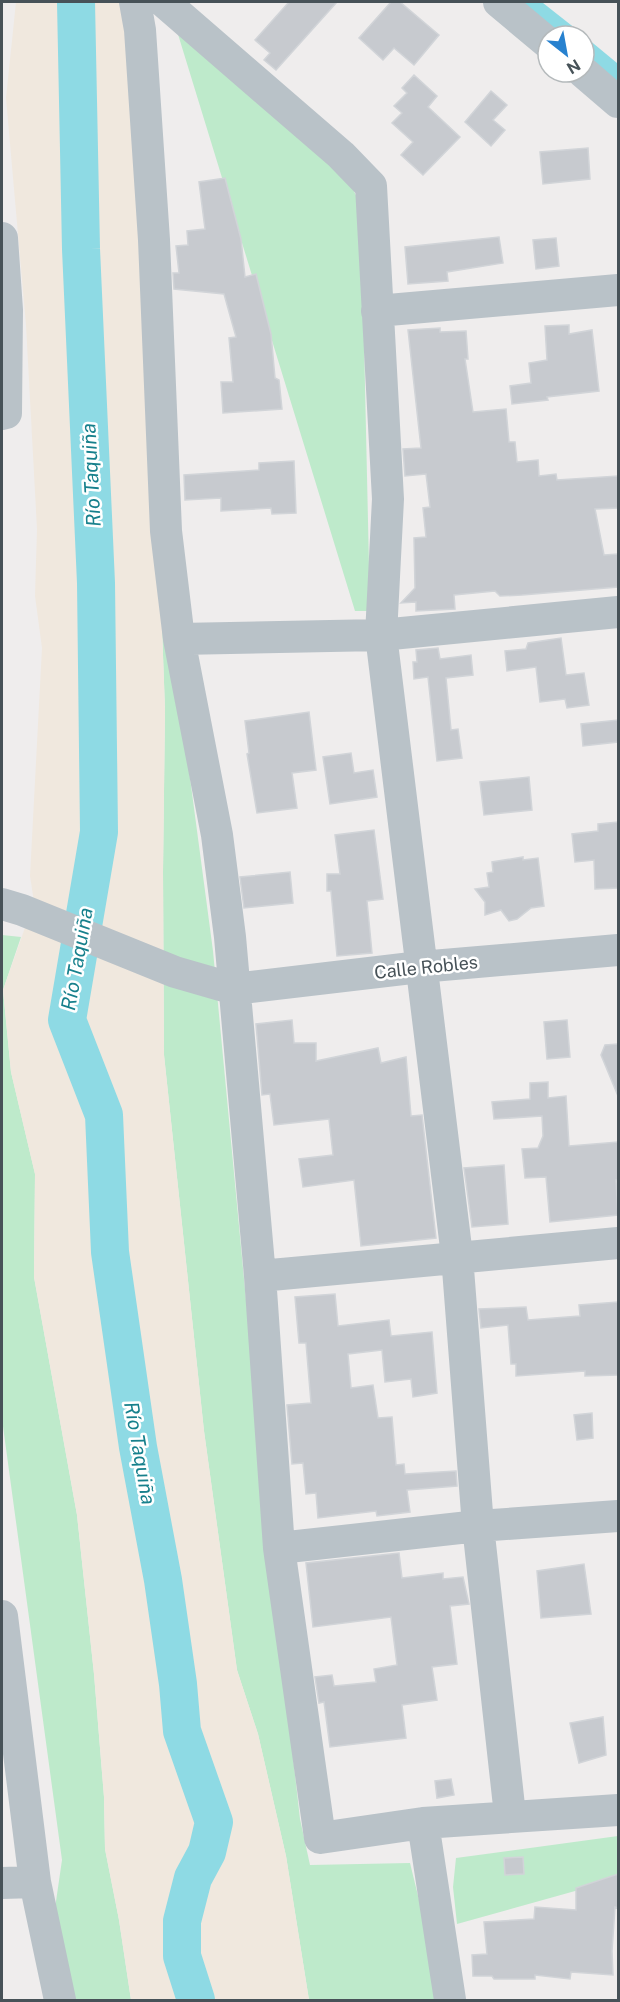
<svg xmlns="http://www.w3.org/2000/svg" width="620" height="2002" font-family="'Public Sans',sans-serif">
	<style>
		.green { fill: #beeacb }
		.sand { fill: #f0e8de }
		.lines { fill: none; stroke-linecap: round; stroke-linejoin: round }
		.canal { stroke: #8edae4; stroke-width: 22 }
		.river { stroke: #8edae4; stroke-width: 38 }
		.building { fill: #c7cacf; stroke: #d1d4d8; stroke-width: 1.5 }
		.minor { stroke: #b9c2c8; stroke-width: 32 }
		.labels { text-anchor: middle; dominant-baseline: central; stroke-width: 5; stroke-linejoin: round; paint-order: stroke }
		.street-label { font-size: 18px; fill: #475258; stroke: #fff }
		.water-label { font-size: 20px; font-style: italic; fill: #17808c; stroke: #fff }
	</style>
	<rect width="100%" height="100%" fill="#efeded"/>
	<path class="green" d="M173,18L350,183L361,206L370,611H355Z
		M159,545L213,951L269,1543L300,1819L310,1865L410,1863L432,1953L438,2000H309L286,1856L258,1734L237,1670L204,1431L164,1055L163,872L165,710Z
		M2,935L21,937L3,990L11,1072L35,1174L34,1277L77,1515L94,1674L104,1797L105,1849L119,1920L131,2000H70L53,1922L62,1860L2,1419Z
		M618,1836V1879L457,1924L453,1887L456,1858Z"/>
	<path class="sand" d="M16,2H125L159,545L165,710L163,872L164,1055L204,1431L237,1670L258,1734L286,1856L309,2000H131L119,1920L105,1849L104,1797L94,1674L77,1515L34,1277L35,1174L11,1072L3,990L34,902L30,876L42,648L35,596L37,529L26,325L6,98Z"/>
	<g class="lines">
		<path class="canal" d="M524,2L567,36
			M584,50L618,78"/>
		<path class="river" d="M76,2L81,249L96,583L99,832L67,1020L104,1115L110,1252L138,1447L163,1580L178,1684L182,1731L214,1822L207,1852L193,1878L182,1921V1956L196,2000"/>
	</g>
	<path class="building" d="M289,2H337L276,70L264,60L270,53L255,40Z
		M391,2H400L439,35L414,65L394,48L383,60L359,38Z
		M414,75L437,96L428,107L460,137L423,175L401,155L413,142L392,123L402,113L394,106L407,93L402,88Z
		M491,91L507,105L493,120L505,130L491,146L465,122Z
		M588,148L590,179L543,184L540,152Z
		M225,178L241,239L245,277L256,274L271,334L275,378L279,380L282,409L223,413L221,382H233L229,338L236,337L224,294L174,289L173,273H179L176,246L188,245L187,231L205,229L199,182Z
		M499,237L503,263L447,272L448,281L408,284L405,247Z
		M556,238L559,266L536,269L533,240Z
		M569,325V334L592,330L599,391L547,397L548,400L512,404L510,386L531,383L529,363L547,360L545,326Z
		M440,328V332L466,331L468,359H465L473,412L506,409L509,442H515L517,462L538,460L539,476L556,474L557,480L618,476V508L595,509L604,555L618,554V587L522,595L500,596L495,591L454,595L455,609L416,611V602L401,603L415,588L414,538L426,537L423,508L430,507L426,474L405,476L403,449L421,448L408,330Z
		M294,461L296,513L272,514L271,508L221,511V498L185,500L184,475L259,470V463Z
		M561,638L566,675L584,673L589,705L567,708L565,699L540,702L536,667L507,671L505,651L526,649L528,643Z
		M438,648L440,659L471,655L473,675L446,678L451,730L458,729L462,758L437,761L428,677L414,679L413,662H417L416,650Z
		M309,712L316,770L292,773L297,808L257,813L247,754L249,753L245,721Z
		M618,720V742L583,746L581,724Z
		M351,753L354,773L373,770L377,797L330,804L323,757Z
		M529,777L532,810L484,815L480,782Z
		M618,822V888L595,889L594,860L575,862L572,834L598,831V824Z
		M374,830L383,899L367,901L372,953L337,956L331,891H327V874H340L335,835Z
		M523,857V860L538,858L544,906L531,908L517,919L509,921L501,910L485,915V902L475,889L489,887L487,873L493,872L492,862Z
		M290,872L293,903L244,908L240,877Z
		M292,1020L294,1043H316V1061L378,1048L381,1063L406,1057L411,1116L422,1115L436,1238L361,1246L354,1180L303,1187L299,1159L333,1155L329,1119L274,1125L270,1094L262,1095L256,1024Z
		M567,1020L570,1057L547,1059L544,1022Z
		M618,1044V1096L601,1055L605,1045Z
		M548,1082V1098L566,1096L569,1146L618,1142V1180H616L618,1215L550,1222L546,1177L525,1178L522,1149L538,1148L543,1136L542,1116L494,1119L492,1102L530,1099V1083Z
		M504,1165L508,1224L472,1227L464,1168Z
		M335,1294L338,1326L389,1320L391,1336L432,1332L437,1393L413,1397L411,1379L385,1382L382,1350L348,1354L351,1388L373,1385L378,1418L392,1417L396,1465L404,1464L405,1474L456,1471L457,1486L407,1490L410,1512L377,1516L376,1511L318,1518L316,1493L306,1494L303,1463L292,1464L287,1405L311,1403L306,1343H299L295,1297Z
		M618,1302V1375L585,1376V1371L516,1376V1364H511L508,1325L481,1328L479,1309L526,1307L528,1320L580,1316L579,1305Z
		M592,1413L593,1438L577,1440L574,1415Z
		M399,1553L402,1578L443,1573V1579L463,1577L469,1604L450,1606L457,1664L432,1667L437,1700L402,1705L406,1738L330,1747L324,1702L319,1703L315,1677L332,1675L334,1686L376,1682L374,1669L397,1665L391,1617L313,1627L306,1563Z
		M584,1564L591,1614L541,1618L537,1571Z
		M603,1717L606,1755L579,1763L570,1723Z
		M451,1779L454,1795L437,1798L435,1781Z
		M523,1857L524,1874L505,1875L504,1858Z
		M618,1874V1908L615,1907L612,1951L613,1975L571,1972L570,1979L535,1975V1979H494L492,1976H473L472,1955L487,1954L484,1922L534,1919L535,1907L576,1910V1888Z"/>
	<g class="lines">
		<path class="minor" d="M135,2L140,30L154,240L166,531L179,639L217,835L230,937L260,1276L279,1548L320,1838L423,1823L618,1810
			M164,2L341,155L371,186L388,499L381,635L457,1256L478,1526L510,1815
			M499,2L548,43
			M583,72L618,102
			M2,238L7,310L6,413L2,414
			M377,311L618,290
			M179,639L381,635L618,612
			M2,904L22,910L175,972L234,989L420,967L618,950
			M260,1276L618,1243
			M279,1548L478,1526L618,1516
			M2,1616L35,1882L60,2000
			M423,1823L450,2000
			M2,1883L35,1882"/>
	</g>
	<g class="labels">
		<g class="street-label">
			<text transform="translate(426 967) rotate(-6)">Calle Robles</text>
		</g>
		<g class="water-label">
			<text transform="translate(91 475) rotate(-93)">Río Taquiña</text>
			<text transform="translate(77 959) rotate(-80)">Río Taquiña</text>
			<text transform="translate(140 1453) rotate(80)">Río Taquiña</text>
		</g>
	</g>
	<rect width="620" height="2002" fill="none" stroke="#475258" stroke-width="6"/>
	<g transform="translate(566 54) rotate(149)"><circle r="28" fill="#ffffff" stroke="#b5babc" stroke-width="1.5"/>
	<path d="M0-4.5L10 22L0 15L-10 22Z" fill="#2781cf"/>
	<text y="-9" font-size="16" font-weight="bold" text-anchor="middle" fill="#475258">N</text>
	</g>
</svg>
